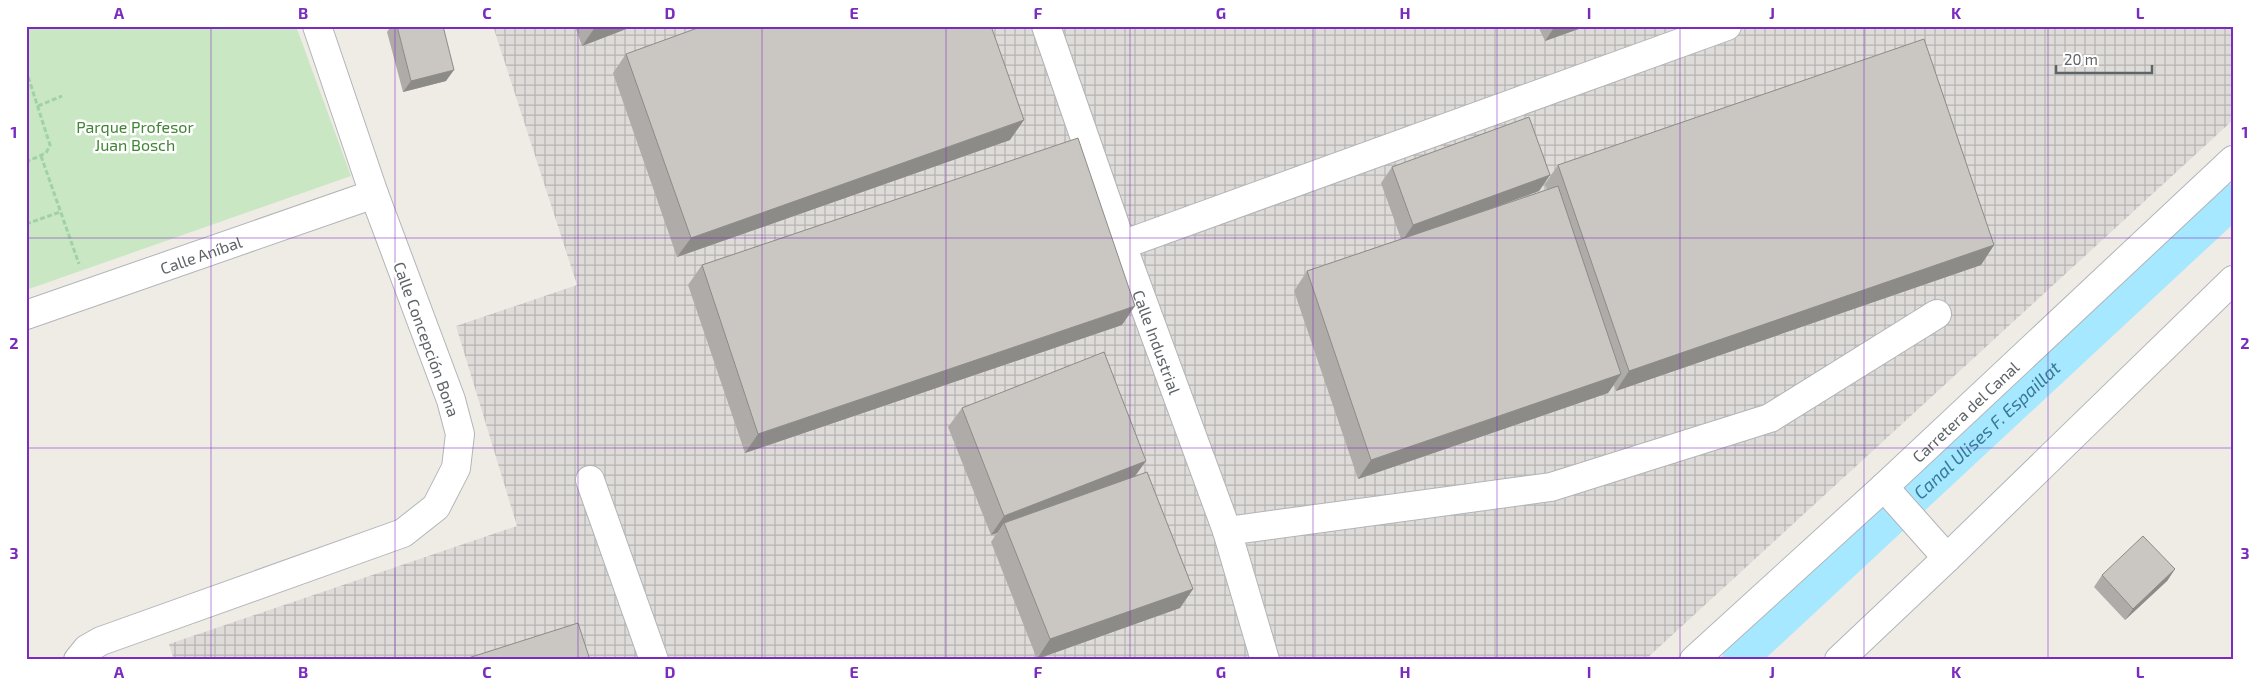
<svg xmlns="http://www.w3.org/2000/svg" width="2259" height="686" font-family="'Exo 2',sans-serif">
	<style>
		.industrial { fill: url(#industrial-grid) }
		.park { fill: #c9e7c2 }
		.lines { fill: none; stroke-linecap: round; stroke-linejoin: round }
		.canal { stroke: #a6e8ff; stroke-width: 34 }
		.minor-casing { stroke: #b1b5b8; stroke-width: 30 }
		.path { stroke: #a1d2a6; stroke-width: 3; stroke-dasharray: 5 2.5; stroke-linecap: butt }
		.minor { stroke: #fff; stroke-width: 28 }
		.wall { fill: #aeaba8 }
		.shaded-wall { fill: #8d8b88 }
		.building { fill: #cac7c3; stroke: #8d8b88 }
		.grid { fill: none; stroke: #7b2cbf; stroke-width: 1; stroke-opacity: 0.55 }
		.labels { text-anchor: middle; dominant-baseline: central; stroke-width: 5; stroke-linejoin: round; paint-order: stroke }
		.park-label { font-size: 16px; fill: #408535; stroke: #fff }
		.street-label { font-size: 16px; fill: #5d6366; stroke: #fff }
		.water-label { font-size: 18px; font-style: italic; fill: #3a7897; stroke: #fff }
		.neatline { fill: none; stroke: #7b2cbf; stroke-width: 2 }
		.grid-label { font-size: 16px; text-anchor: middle; font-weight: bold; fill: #7b2cbf }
	</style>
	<defs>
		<pattern id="industrial-grid" width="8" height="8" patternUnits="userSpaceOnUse" patternTransform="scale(1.25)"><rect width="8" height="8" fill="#dedbd8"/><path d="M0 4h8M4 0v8" fill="none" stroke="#b7b5b3"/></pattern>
	</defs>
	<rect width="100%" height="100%" fill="#efece6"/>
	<path class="industrial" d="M493,26H2233V120L1645,660H174L169,644L517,526L456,326L577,285Z"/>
	<path class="park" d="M26,26H296L351,176L26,290Z"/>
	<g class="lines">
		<path class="canal" id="s1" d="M1739,660L2233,201"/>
		<defs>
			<g id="minor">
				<path id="s2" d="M1046,26L1122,245L1227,531L1265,660"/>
				<path d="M1122,245L1727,26"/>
				<path id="s3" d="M26,315L374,194"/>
				<path d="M590,480L654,660"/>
				<path d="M1884,487L1947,558"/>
				<path d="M1227,531L1551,487L1770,418L1937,314"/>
				<path d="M78,660L87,649L101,641L403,533L436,507L456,468L460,434L451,400L374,194L317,26"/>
				<path id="s4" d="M1694,660L1884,487L2233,160"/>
				<path d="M1839,660L1947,558L2233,280"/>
			</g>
		</defs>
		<use href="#minor" class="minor-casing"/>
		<path class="path" d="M26,70L50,145L46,153L26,162
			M38,106L62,96
			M41,156L79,264
			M26,224L60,212"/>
		<use href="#minor" class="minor"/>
	</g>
	<path class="wall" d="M391,26H443L446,81L403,92L387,32Z
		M575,26H634L582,46Z
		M1538,26H1587L1545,41Z
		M626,54L1010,140L677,257L613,73Z
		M1558,165L1994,245L1981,265L1616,391L1614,385L1608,393L1358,479L1294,291L1307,271L1401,239L1381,183L1392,167L1550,175L1539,191L1469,216L1547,190L1545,184Z
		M702,265L1122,325L745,453L688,285Z
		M962,408L1146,461L1135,476L1193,589L1180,608L1037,659L991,542L997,533L991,535L948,427Z
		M2175,569L2167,581L2125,620L2094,587L2102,575Z"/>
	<path class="shaded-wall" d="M596,26H634L582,46Z
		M1555,26H1587L1545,41Z
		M454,70L446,81L403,92L411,81Z
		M1024,120L1010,140L677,257L691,238Z
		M1550,175L1539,191L1402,241L1413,225Z
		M1994,245L1981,265L1616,391L1629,371Z
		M1135,306L1122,325L745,453L758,434Z
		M1621,374L1608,393L1358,479L1371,460Z
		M1146,461L1132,480L1004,523L997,533L991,535L1004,516Z
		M2175,569L2167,581L2125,620L2133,609Z
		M1193,589L1180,608L1037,659L1050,639Z"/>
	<path class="building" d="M397,26H443L454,70L411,81Z
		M703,26H991L1024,120L691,238L626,54Z
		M1924,39L1994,245L1629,371L1558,165Z
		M1529,117L1550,175L1413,225L1392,167Z
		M1078,138L1135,306L758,434L702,265Z
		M1558,186L1621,374L1371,460L1307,271Z
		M1104,352L1146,461L1004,516L962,408Z
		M1147,472L1193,589L1050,639L1004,523Z
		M2143,536L2175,569L2133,609L2102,575Z
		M578,623L590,660H462Z"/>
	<path class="grid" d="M211,26V660M395,26V660M578,26V660M762,26V660M946,26V660M1130,26V660M1313,26V660M1497,26V660M1680,26V660M1864,26V660M2048,26V660M26,238H2233M26,448H2233"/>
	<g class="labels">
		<g class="park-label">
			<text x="135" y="126">Parque Profesor<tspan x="135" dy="18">Juan Bosch</tspan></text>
		</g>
		<g class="street-label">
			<text stroke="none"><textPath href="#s3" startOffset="185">Calle Aníbal</textPath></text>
			<text transform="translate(427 339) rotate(70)">Calle Concepción Bona</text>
			<text stroke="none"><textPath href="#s2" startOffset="335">Calle Industrial</textPath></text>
			<text stroke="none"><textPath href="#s4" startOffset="368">Carretera del Canal</textPath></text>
		</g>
		<g class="water-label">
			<text stroke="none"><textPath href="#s1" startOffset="338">Canal Ulises F. Espaillat</textPath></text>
		</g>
	</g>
	<rect width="2259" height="686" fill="none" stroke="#ffffff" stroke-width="55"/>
	<path d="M2056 65v8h96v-8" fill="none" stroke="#5d6366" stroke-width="2.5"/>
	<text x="2064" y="65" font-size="15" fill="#5d6366" stroke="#ffffff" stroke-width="4" paint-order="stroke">20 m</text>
	<rect x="28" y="28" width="2204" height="630" class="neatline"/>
	<g class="grid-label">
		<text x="119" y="19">A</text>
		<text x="303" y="19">B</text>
		<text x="487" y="19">C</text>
		<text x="670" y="19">D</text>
		<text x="854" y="19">E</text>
		<text x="1038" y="19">F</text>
		<text x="1221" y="19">G</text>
		<text x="1405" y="19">H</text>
		<text x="1589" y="19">I</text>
		<text x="1772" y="19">J</text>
		<text x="1956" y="19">K</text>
		<text x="2140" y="19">L</text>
		<text x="14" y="138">1</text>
		<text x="2245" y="138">1</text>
		<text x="14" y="349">2</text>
		<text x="2245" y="349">2</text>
		<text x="14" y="559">3</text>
		<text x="2245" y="559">3</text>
		<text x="119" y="678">A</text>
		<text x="303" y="678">B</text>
		<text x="487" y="678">C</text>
		<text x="670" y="678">D</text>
		<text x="854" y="678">E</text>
		<text x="1038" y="678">F</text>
		<text x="1221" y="678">G</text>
		<text x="1405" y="678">H</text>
		<text x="1589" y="678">I</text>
		<text x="1772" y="678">J</text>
		<text x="1956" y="678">K</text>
		<text x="2140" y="678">L</text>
	</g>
</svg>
